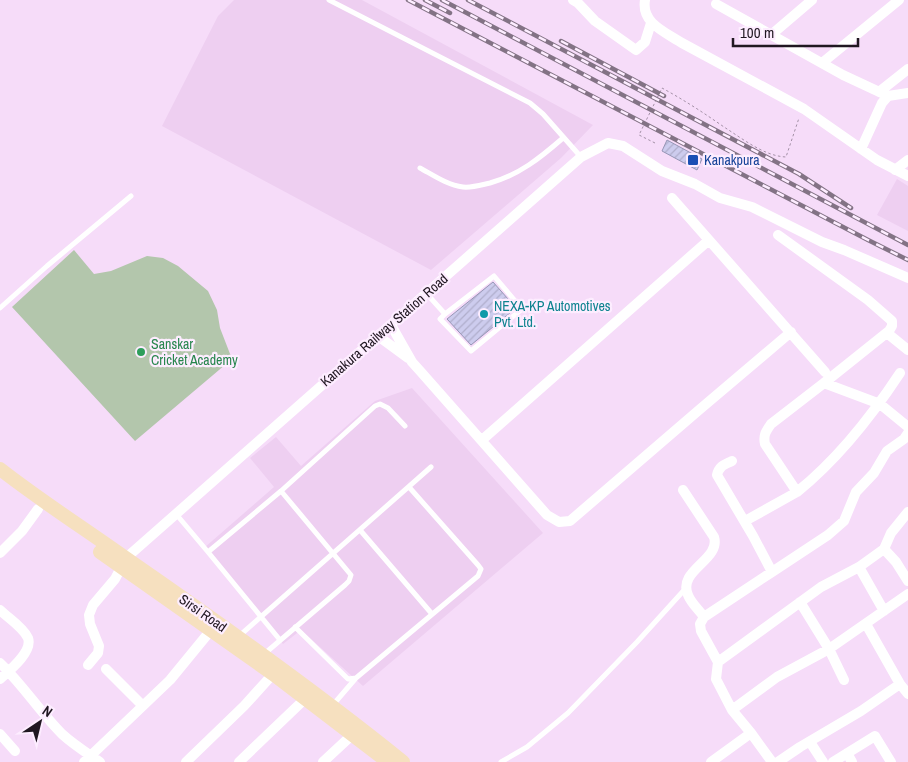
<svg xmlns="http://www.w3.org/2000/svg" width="908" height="762" font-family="'Archivo Narrow',sans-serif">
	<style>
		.built { fill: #eecff1 }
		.green { fill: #b3c6ac }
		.building { fill: url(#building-hatch); stroke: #9796b6 }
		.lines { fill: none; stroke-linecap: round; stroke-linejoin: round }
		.path { stroke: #a491a7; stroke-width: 1; stroke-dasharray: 2.5 2.5; stroke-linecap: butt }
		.service { stroke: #fff; stroke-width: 5 }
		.minor { stroke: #fff; stroke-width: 10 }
		.secondary { stroke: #f6e0bf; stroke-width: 14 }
		.rail-casing { stroke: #837385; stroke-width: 4.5 }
		.rail { stroke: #fdedff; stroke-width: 2.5; stroke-dasharray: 8; stroke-linecap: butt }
		.transit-dot { fill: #1a4fb4; stroke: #fdedff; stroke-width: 2 }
		.culture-dot { fill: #0f9aa8; stroke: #fdedff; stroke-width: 2 }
		.leisure-dot { fill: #2e9e5b; stroke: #fdedff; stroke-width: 2 }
		.labels { text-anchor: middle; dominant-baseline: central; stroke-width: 4.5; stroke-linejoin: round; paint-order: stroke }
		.transit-label { font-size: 14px; fill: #164399; stroke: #fdedff; text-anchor: start }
		.culture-label { font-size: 14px; fill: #0d838f; stroke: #fdedff; text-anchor: start }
		.street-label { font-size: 14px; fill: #201721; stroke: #fdedff }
		.leisure-label { font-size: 14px; fill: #27864d; stroke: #fdedff; text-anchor: start }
	</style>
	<defs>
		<pattern id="building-hatch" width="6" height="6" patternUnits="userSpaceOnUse" patternTransform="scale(1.25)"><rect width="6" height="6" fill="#cdccee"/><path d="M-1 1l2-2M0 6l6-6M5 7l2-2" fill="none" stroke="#b0aecc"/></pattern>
	</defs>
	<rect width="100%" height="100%" fill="#f6dcf9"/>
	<path class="built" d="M234,0H362L593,125L561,158L431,270L162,126L218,16Z
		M897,179L908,186V231L877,215Z
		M412,388L543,533L363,686L301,630L283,644L204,548L274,487L250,458L276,437L301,466L375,401Z"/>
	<path class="green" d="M74,250L94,274L111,271L147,256L163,258L178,266L208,291L217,310L220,328L232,359L135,441L12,307Z"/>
	<path class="building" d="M667,140L702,159L697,170L662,151Z
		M493,282L516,308L471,345L447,319Z"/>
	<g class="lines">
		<path class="path" d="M655,143L639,135L662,88C684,100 704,113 724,127C743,139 764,156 786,157L799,118"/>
		<path class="service" d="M329,0L530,103L543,114L581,157
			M420,168C433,175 447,185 463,187C472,188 481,185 490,183C519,175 540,158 563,138
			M427,294L445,314L494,276L522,309L471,351L440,319L445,314
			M0,308L47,266L131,196
			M176,514L208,552L281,491L375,406L380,404L388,408L405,426
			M360,530L432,614
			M208,552L280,640
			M295,627L348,679L356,678L478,576L481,569L478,565L409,487
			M238,637L431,467
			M263,655L345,585L349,581L351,575L281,491
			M332,706L356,678
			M501,762L527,747L568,713L637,642L686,588"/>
		<path class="minor" d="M573,0L578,3L595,21L636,50L645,42L651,23
			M645,0C641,23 665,32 682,43L804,109L877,160L908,176
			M716,4L843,75L888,96
			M771,35L812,0
			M822,63L899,0
			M879,92L908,69
			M861,149L882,103L888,96L908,93
			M895,170L908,160
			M672,198L825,372
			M778,235L868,300L892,321V326L889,331L824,383
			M391,325L412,362L421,372L547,515L559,522L570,521L699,410L791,332
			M887,333L908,350
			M378,336L408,358
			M482,440L709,240
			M683,490L714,537C721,560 677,570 688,595C691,603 699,610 704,617
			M797,492C838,459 871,417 900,373
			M908,512L891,533L884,549L896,562L908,581
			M745,521L797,492L765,444C763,435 766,431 771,424L824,383L880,404L908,427
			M0,553L22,531L38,509
			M859,567L884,611
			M772,572L828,535L844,521L856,492L874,473L887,451L904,439L908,433
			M800,602L829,649L844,680
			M0,610C8,618 23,627 28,638C33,652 9,671 0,679
			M718,662L821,587L859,567L884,549
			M0,663C23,685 40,712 62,734C74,745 87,753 100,762
			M88,665L98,653L99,646L90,624L89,615L93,605L115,579L126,558L581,157L608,143L623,146L662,171L695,184L720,198L752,207L822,242L844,250L908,278
			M106,669L142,705
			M900,684L908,694
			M732,710L777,677L829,649L908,594
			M751,733L772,762
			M0,734L15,751
			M810,742L823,762
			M847,753L852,762
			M84,762L170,680L211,630
			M186,762L244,706L273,674
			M239,762L309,695
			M323,762L352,735
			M711,762L751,733L732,710L716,679L718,662L701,631L700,624L704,617L772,572L753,536L717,475C719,466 724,465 732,461
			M778,762L800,747L861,711L900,684L866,624
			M833,762L875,736L891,762"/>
		<path class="secondary" d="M0,469C41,501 85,529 127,559C221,624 314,690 403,762
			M100,552L273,674L388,762"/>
		<defs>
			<path id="rail" d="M408,0L868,240L908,260
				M425,0L450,13
				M442,0L908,245
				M468,0L799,174L851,208
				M561,41L664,96"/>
		</defs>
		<use href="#rail" class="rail-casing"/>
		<use href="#rail" class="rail"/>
	</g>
	<rect class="transit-dot" x="687" y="154" width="12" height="12" rx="2.5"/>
	<circle class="culture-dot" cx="484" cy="314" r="5"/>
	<circle class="leisure-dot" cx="141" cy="352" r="5"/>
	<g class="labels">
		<g class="transit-label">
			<text x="704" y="160">Kanakpura</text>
		</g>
		<g class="culture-label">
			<text x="494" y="306">NEXA-KP Automotives<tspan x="494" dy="16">Pvt. Ltd.</tspan></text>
		</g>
		<g class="street-label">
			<text transform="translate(384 330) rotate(-41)">Kanakura Railway Station Road</text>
			<text transform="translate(203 613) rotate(35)">Sirsi Road</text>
		</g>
		<g class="leisure-label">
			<text x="151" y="344">Sanskar<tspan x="151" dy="16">Cricket Academy</tspan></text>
		</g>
	</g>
	<g transform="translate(40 722) rotate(35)" stroke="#fdedff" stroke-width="4" paint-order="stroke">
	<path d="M0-4L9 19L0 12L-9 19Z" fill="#201721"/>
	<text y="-8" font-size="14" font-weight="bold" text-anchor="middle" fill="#201721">N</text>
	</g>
	<path d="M733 38v8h125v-8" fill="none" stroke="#201721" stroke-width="2.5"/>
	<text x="740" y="38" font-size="15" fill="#201721" stroke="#fdedff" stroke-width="4" paint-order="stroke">100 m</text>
</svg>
